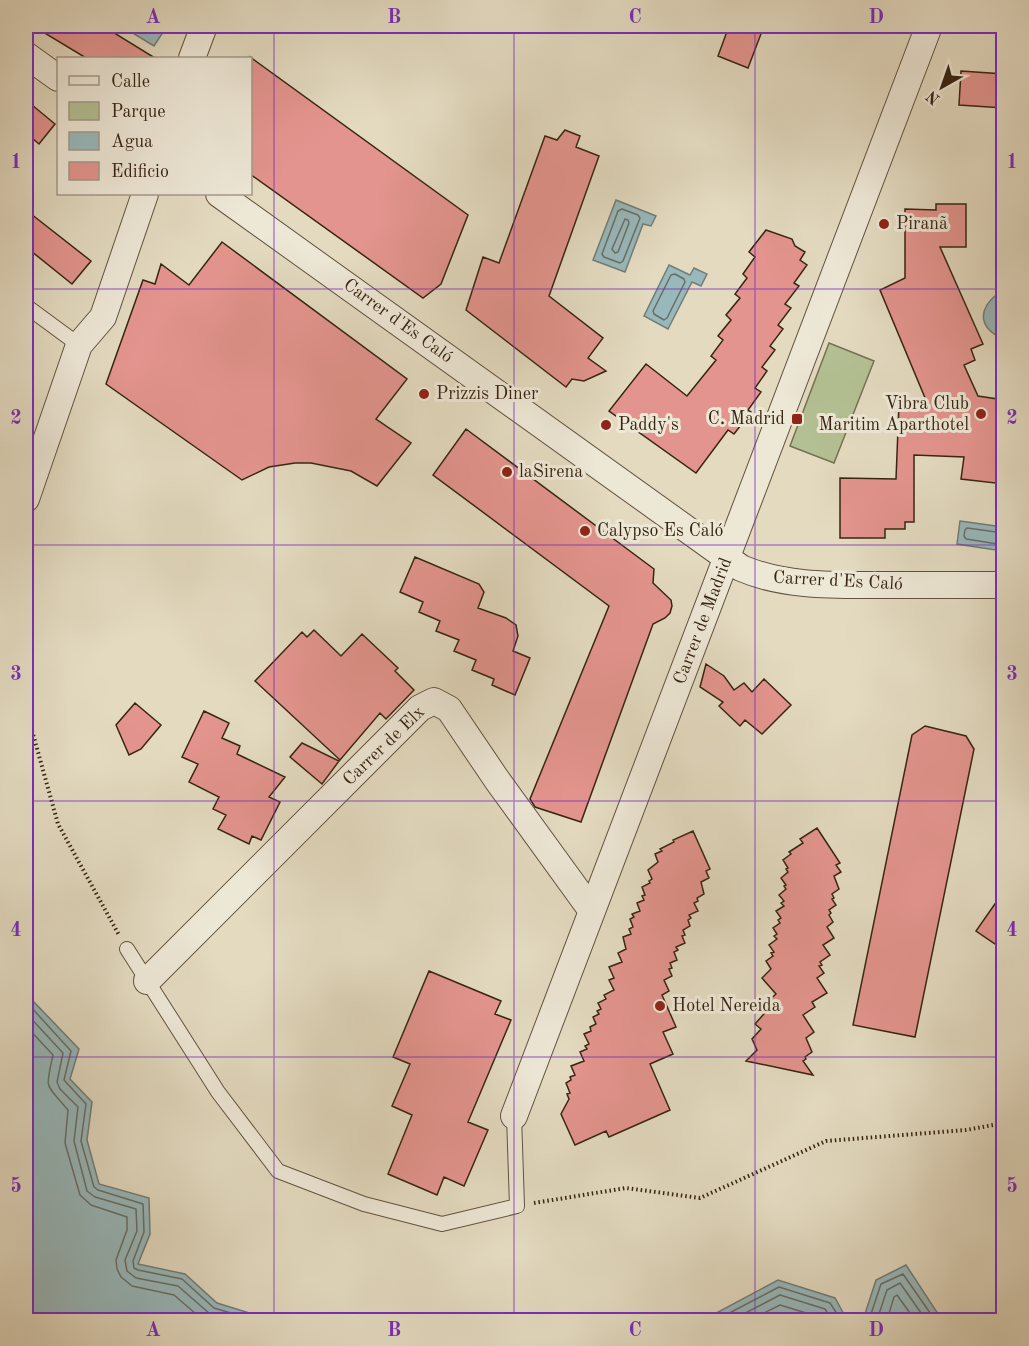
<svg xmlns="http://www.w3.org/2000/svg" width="1029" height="1346" font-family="'Old Standard TT',serif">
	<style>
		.green { fill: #b3c093; stroke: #757252; stroke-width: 1.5 }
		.water { fill: #98b8bb; stroke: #717d77; stroke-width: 1.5 }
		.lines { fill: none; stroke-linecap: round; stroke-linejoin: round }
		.shore { stroke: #686e66; stroke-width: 1.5 }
		.building { fill: #e3948e; stroke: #372512; stroke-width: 1.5 }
		.lane-casing { stroke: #62523e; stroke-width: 16 }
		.street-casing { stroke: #62523e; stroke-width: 28 }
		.path { stroke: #372512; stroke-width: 4; stroke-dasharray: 1.5 3; stroke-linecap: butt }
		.lane { stroke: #ede7d6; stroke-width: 14 }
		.street { stroke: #ede7d6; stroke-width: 26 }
		.grid { fill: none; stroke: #7b2cbf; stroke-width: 1.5; stroke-opacity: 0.55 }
		.poi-dot { fill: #8f2418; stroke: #ede7d6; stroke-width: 2 }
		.labels { text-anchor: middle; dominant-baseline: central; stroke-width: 6; stroke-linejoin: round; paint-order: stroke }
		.poi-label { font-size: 18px; fill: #372512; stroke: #ede7d6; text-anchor: start }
		.street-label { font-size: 18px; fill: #372512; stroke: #ede7d6 }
		.neatline { fill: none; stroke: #7b2cbf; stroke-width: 2 }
		.grid-label { font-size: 20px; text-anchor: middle; font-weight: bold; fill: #7b2cbf }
	</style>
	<rect width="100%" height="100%" fill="#e3dac0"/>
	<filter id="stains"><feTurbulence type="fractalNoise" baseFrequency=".00333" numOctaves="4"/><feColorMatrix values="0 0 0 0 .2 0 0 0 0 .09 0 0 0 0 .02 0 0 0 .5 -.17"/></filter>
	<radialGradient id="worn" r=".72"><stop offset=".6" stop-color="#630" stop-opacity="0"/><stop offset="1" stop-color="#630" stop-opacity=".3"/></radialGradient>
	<path class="green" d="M829,343L874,361L834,463L790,446Z"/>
	<path class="water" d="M121,26H167L154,46Z
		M616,200L656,216L651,226L643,224L625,272L593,260Z
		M669,265L690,275L694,268L707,274L701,286L692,282L668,329L644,316Z
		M996,295H1003V339C981,329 976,312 996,295Z
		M960,521L1003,527L1002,551L957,544Z
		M26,978L33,1001L79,1049L70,1079L92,1102L87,1140L99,1184L149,1198L150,1234L138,1264L185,1274L217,1303L259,1316L261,1320H26Z
		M906,1265L942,1320H950H699L709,1317L778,1280L835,1298L845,1316L864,1317L876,1280Z"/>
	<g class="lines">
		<path class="shore" d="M622,209L638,215L640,218L623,261L620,263L604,257L602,254L618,211Z
			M625,219L628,220L629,223L618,252L615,253L612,249Z
			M675,274L684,279L685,282L667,318L664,320L654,314L653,311L671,275Z
			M1004,533L967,528L965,530L964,536L966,539L1004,545
			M26,997L29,1005L71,1051L64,1080L86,1104L81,1141L94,1187L98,1190L143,1204L144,1232L133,1261L134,1268L138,1270L182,1279L214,1308L254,1320
			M26,1013L63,1053L57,1082L60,1089L78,1107L74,1141L87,1191L95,1197L136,1209L137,1231L125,1260L127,1271L136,1278L178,1286L210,1314L228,1320
			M26,1026L53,1055C45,1092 45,1082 68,1110L65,1143L80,1195L91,1205L127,1217V1230L116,1260L117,1269L121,1277L132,1286L174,1295L203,1320
			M716,1320L779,1287L830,1303L841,1320
			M732,1320L780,1295L825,1309L832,1320
			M750,1320L780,1305L819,1317L822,1320
			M869,1320L881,1284L903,1274L935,1320
			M877,1320L887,1290L900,1283L926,1320
			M887,1320L894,1297L897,1295L915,1320"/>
	</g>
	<path class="building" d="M33,26H103L155,58H86Z
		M729,26H764L748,68L718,56Z
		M250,57L468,215L441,284L423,298L250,174Z
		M961,71L1004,74V108L959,105Z
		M26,100L55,124L39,144L26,133Z
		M565,130L580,136L576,147L599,156L549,296L603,338L588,358L606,371L584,381L572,379L566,387L466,310L483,257L499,263L545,136L557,140Z
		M936,204H966V247H940L983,344L971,349L975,360L964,365L978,396L1004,400V484L961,479L964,457L914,455V522H905V529H885V538H840V478L896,479L899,404L928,405L880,290L905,278V209L936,210Z
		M26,210L91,261L72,284L26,247Z
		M766,230L792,239L795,246L805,252L800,260L807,265L794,283L799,286L785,304L791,308L778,325L783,329L770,346L775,350L762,367L767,371L755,388L761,392L748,410L751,412L734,434L728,430L696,473L609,411L646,364L687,396L716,360L711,356L723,340L718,336L731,320L726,315L740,298L735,294L747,278L743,274L755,257L749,252Z
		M222,242L407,379L376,419L411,443L377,486L351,471L311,463H295L269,467L242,480L106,384L143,280L155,284L161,264L189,285Z
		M466,429L654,569L653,583L671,600L672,606L670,613L665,618L653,624L581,822L535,807L530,799L609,606L433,475Z
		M415,557L479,584L484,592L478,608L506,618L516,625L518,636L513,651L530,658L515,695L492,685L494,679L472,670L476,660L454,651L459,640L436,631L440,621L419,612L423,602L400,592Z
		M314,630L341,656L362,634L398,668L395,671L414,690L386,719L380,713L340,760L255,681L302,632L307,637Z
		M706,664L724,676L734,690L744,683L752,692L764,679L791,705L762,734L745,720L740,726L719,706L723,702L700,687Z
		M135,703L161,725L141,749L129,755L116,725Z
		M204,711L229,723L222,738L240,746L237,754L285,777L269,797L280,802L261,840L252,836L249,844L218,829L226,815L213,809L219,797L189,782L198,764L182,757Z
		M925,726L966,736L974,749L915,1037L853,1025L912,735Z
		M302,743L339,761L322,784L290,757Z
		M817,828L840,863L836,865L841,872L834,876L839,889L832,894L834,898L832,899L836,905L829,910L831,913L829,915L833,922L827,927L834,938L823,945L830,955L820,962L822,965L819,966L824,973L817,978L827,993L812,1002L815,1007L803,1015L814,1032L806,1038L812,1052L805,1057L806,1059L803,1061L813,1075L746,1061L757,1050L752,1039L761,1029L755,1024L770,1007L766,1003L776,994L762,978L771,969L766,961L773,956L771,953L774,952L769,945L777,939L774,936L777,934L773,928L780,923L778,920L781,918L776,911L784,906L781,903L784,901L779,895L786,889L784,886L786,885L781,878L788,872L786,869L788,868L783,860L791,854L789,852L803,843L800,839Z
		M693,831L710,869L706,871L709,878L701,882L704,894L697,898L698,901L694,903L698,911L689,915L691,918L688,920L690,926L683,930L685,935L682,936L685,943L676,947L678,950L674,952L677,960L670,963L672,968L669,969L672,976L664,980L669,991L662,995L676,1027L663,1032L673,1054L650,1064L670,1110L609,1137L606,1131L575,1145L561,1114L569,1099L567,1094L570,1093L566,1083L571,1080L570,1077L575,1075L571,1066L584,1061L580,1052L587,1049L585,1046L589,1044L584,1034L591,1031L590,1027L596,1024L593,1017L599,1014L597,1011L601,1009L598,1003L606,999L604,995L614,990L609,980L614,978L609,967L622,962L618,953L626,949L623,937L631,934L629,929L633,927L630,919L634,917L632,914L640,911L637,903L644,900L642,896L645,895L642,887L650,883L649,881L652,879L648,870L658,862L655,854L662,851L660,849L674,842L673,840Z
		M1004,891V950L976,931Z
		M429,971L501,1001L495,1014L511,1020L468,1122L488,1130L464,1186L444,1177L437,1195L388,1174L412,1115L392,1106L410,1064L393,1057Z"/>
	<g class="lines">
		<defs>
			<path id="lane" d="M26,306L79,345
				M127,949L218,1092L278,1171L364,1204L442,1224L517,1206L514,1116"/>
			<path id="street" d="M26,55L58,78
				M192,58L204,26
				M219,194L741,568C785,587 836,585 883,585C923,585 963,585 1004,585
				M26,499L79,345L103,317L145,194
				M147,981L420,708L434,701L449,709L497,780L592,911
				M514,1116L929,26"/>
		</defs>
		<use href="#lane" class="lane-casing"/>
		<use href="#street" class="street-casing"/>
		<path class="path" d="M26,709L58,824L119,935
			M534,1203L626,1188L700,1198L826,1141L966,1130L1004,1123"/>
		<use href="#lane" class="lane"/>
		<use href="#street" class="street"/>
	</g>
	<path class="grid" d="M274,26V1320M514,26V1320M755,26V1320M26,289H1004M26,545H1004M26,801H1004M26,1057H1004"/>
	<g class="poi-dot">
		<circle cx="884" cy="224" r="6"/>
		<circle cx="424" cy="394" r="6"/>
		<circle cx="981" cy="414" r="6"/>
		<rect x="791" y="413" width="12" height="12" rx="3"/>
		<circle cx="606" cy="425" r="6"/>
		<circle cx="507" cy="472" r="6"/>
		<circle cx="585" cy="531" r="6"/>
		<circle cx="660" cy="1006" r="6"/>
	</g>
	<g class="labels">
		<g class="poi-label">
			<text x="896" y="224">Piranã</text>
			<text x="436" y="394">Prizzis Diner</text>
			<text x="969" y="404" text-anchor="end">Vibra Club<tspan x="969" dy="21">Maritim Aparthotel</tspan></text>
			<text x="785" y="419" text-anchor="end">C. Madrid</text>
			<text x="618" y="425">Paddy's</text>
			<text x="519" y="472">laSirena</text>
			<text x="597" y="531">Calypso Es Caló</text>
			<text x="672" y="1006">Hotel Nereida</text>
		</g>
		<g class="street-label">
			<text transform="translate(398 321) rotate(36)">Carrer d'Es Caló</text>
			<text transform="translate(838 581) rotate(3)">Carrer d'Es Caló</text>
			<text transform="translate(703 621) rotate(-69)">Carrer de Madrid</text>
			<text transform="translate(384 746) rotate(-44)">Carrer de Elx</text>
		</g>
	</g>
	<rect width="1029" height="1346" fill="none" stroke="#e3dac0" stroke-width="66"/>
	<rect x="57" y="57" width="195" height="138" fill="#ede7d6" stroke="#a49988" stroke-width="1.5"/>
	<rect x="69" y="76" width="30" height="9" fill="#ede7d6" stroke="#a49988" stroke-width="1.5"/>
	<text x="111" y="87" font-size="18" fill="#372512">Calle</text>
	<rect x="69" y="102" width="30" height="18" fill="#b3c093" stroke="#a49988" stroke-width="1.5"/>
	<text x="111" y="117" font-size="18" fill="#372512">Parque</text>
	<rect x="69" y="132" width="30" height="18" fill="#98b8bb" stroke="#a49988" stroke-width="1.5"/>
	<text x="111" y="147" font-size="18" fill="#372512">Agua</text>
	<rect x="69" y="162" width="30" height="18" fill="#e3948e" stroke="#a49988" stroke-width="1.5"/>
	<text x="111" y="177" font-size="18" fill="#372512">Edificio</text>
	<g transform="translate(942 87) rotate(220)" stroke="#ede7d6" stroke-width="4.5" paint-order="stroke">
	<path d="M0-4.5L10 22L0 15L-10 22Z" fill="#372512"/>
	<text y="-9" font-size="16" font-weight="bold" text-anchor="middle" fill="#372512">N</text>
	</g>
	<rect x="33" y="33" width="963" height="1280" class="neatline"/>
	<g class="grid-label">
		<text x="153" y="23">A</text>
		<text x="394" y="23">B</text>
		<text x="635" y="23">C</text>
		<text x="876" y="23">D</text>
		<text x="16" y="168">1</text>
		<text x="1012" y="168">1</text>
		<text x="16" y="424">2</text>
		<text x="1012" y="424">2</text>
		<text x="16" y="680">3</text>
		<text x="1012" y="680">3</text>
		<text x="16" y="936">4</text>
		<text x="1012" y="936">4</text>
		<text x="16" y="1192">5</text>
		<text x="1012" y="1192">5</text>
		<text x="153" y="1336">A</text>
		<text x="394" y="1336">B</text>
		<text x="635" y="1336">C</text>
		<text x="876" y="1336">D</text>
	</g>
	<rect width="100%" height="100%" filter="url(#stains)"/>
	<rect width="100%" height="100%" fill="url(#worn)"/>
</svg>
